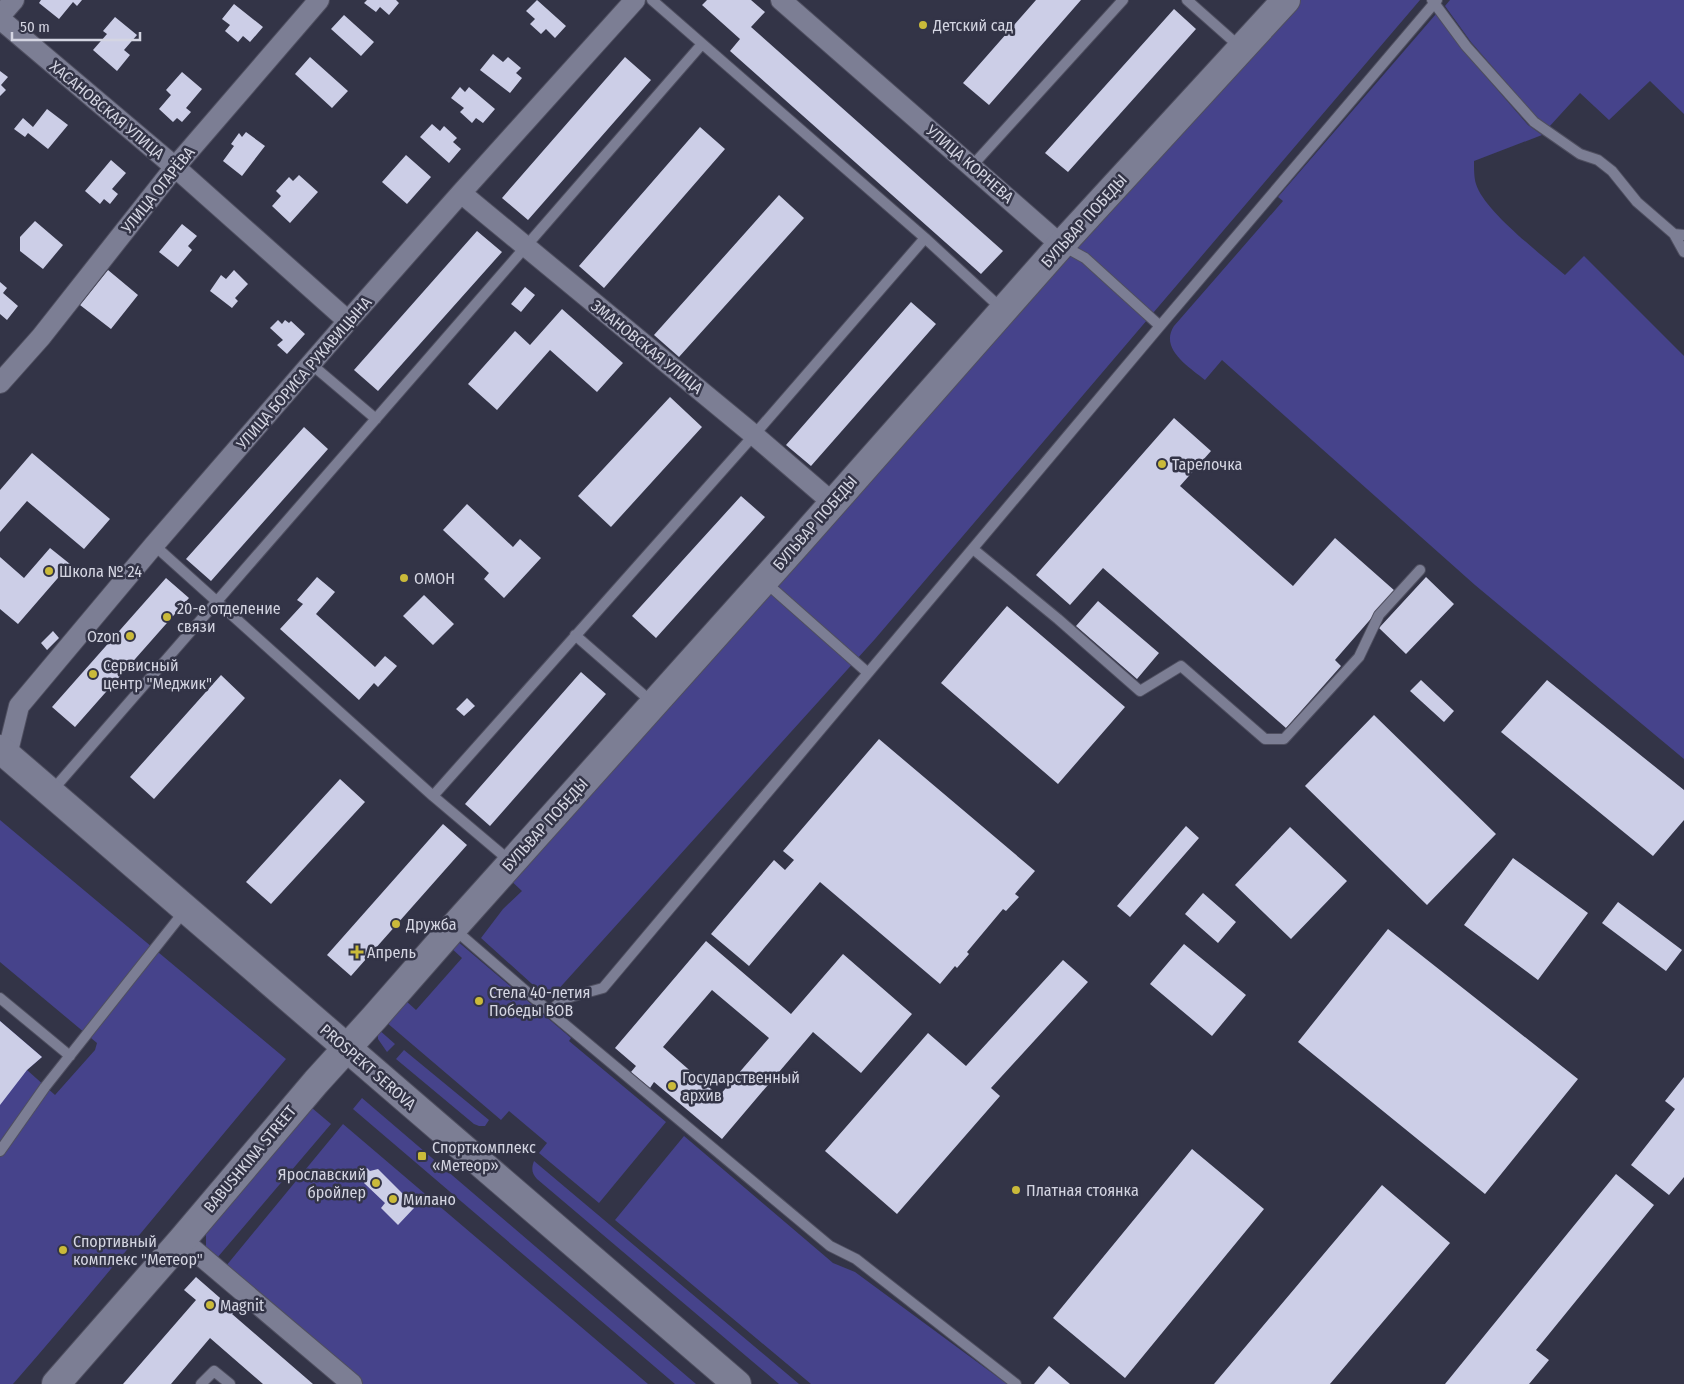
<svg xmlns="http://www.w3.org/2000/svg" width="1684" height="1384" font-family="'Fira Sans Condensed',sans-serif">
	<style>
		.green { fill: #46438b }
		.building { fill: #cccee7; fill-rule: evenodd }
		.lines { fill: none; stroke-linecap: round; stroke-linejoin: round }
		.lane-casing { stroke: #4f4f60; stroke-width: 12 }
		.street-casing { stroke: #4f4f60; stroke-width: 22 }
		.secondary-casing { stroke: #4f4f60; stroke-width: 30 }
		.lane { stroke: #7c7e94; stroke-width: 10 }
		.street { stroke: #7c7e94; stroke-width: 20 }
		.secondary { stroke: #7c7e94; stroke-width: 28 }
		.poi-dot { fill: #caba3a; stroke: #333447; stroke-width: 2 }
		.labels { text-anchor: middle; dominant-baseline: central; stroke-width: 5; stroke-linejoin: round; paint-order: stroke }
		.poi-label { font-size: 16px; fill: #d4d5e2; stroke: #333447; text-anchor: start }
		.street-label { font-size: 16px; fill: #d4d5e2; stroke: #333447 }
	</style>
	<rect width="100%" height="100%" fill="#333447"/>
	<path class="green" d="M1300,0H1420L875,639L555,993H542L481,938L503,909L522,891L508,878L1096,223Z
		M1450,0H1684V114L1650,81L1609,120L1580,93L1549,127L1537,118L1471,42L1445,6Z
		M1436,14L1462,49L1528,125L1542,135L1474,161C1474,168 1474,178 1476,184C1484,211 1543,256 1565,275L1584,256L1684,356V759L1475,585L1222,360L1205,380C1189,367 1159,349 1174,326L1283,201L1278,197Z
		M0,820L286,1059C195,1167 106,1277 13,1384H0V1021L42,1057L27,1070L55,1095L95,1050L97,1043L0,962Z
		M456,940L571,1038L569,1041L666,1122L599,1203L539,1153L547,1143L509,1111L501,1120L386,1022L405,1000L416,1010L462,958L450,947Z
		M378,1029L395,1044L387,1052L378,1039Z
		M404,1050L489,1120L485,1126H479L474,1124L396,1059Z
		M362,1098L696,1384H675L353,1109Z
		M312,1108L331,1124L217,1258L206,1247V1232Z
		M343,1124L648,1384H363L226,1266Z
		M684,1136L833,1263L855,1272L1007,1384H811L615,1220Z
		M534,1161L799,1384H779L537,1179C532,1173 531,1169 534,1161Z"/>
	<path class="building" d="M41,0H82L77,6L73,2L59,19L39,3Z
		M367,0H396L399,3L389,15L380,7L376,12L364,3Z
		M537,0L566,26L555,38L546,29L541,34L530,24L535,19L526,11Z
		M707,0H751L765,12L751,27L1003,251L981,274L730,51L740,39L702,5Z
		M1036,0H1081L989,105L963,83Z
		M234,4L263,27L250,42L243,36L238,42L225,31L230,25L222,19Z
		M1174,9L1196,29L1068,172L1045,153Z
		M344,15L374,42L361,56L331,29Z
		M115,17L137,35L124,50L130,55L117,71L93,50L107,34L103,31Z
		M493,54L503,62L508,57L521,68L516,73L522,78L510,93L480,70Z
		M310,57L348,91L332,108L295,74Z
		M625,57L651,80L528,220L502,198Z
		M0,71L8,77L1,85L6,90L0,96Z
		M182,72L202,89L186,108L191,112L182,122L177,118L173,122L159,109L171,95L166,90Z
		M460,87L465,92L469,87L495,109L483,123L476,118L472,123L460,112L464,108L451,98Z
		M47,109L68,125L48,149L28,133L25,137L14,129L23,118L33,127Z
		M432,124L440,131L444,126L457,138L453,142L461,149L449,163L420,137Z
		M700,127L725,149L604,288L579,266Z
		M246,132L265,146L242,176L223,161L234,146L231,144L239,133L242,137Z
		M406,155L431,177L407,204L382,182Z
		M111,160L126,173L112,189L118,194L110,204L104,199L100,204L85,191Z
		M299,175L318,192L290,223L272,206L281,196L276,191L289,177L293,181Z
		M779,195L804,218L679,357L654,335Z
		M35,221L63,245L43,269L20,251V237Z
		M182,224L197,236L188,246L192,250L178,267L159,252Z
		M477,231L502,252L378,391L354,370Z
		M108,270L138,295L111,329L80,305Z
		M234,270L248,284L235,298L238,301L232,308L210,291L221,275L226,279Z
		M0,282L7,288L3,293L18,306L7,320L0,314Z
		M525,287L535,295L521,312L511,304Z
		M911,302L936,324L811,466L786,445Z
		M562,309L623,363L597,392L550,350L497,410L468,384L515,331L530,345Z
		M278,320L282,324L285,320L289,323L291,321L305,334L287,354L277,345L283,340L270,328Z
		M670,397L702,427L611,527L578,496Z
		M1174,418L1211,451L1180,486L1293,586L1335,538L1395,591L1335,660L1341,666L1286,728L1103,568L1070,605L1036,575Z
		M304,427L328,449L211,581L186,559Z
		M32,453L110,519L84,549L27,501L0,532V490Z
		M741,496L765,517L656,638L632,616Z
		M467,504L513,547L520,539L541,558L504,598L484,579L489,573L443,530Z
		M50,548L70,564L18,624L0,609V557L24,578Z
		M317,577L335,592L316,614L375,667L385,656L397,666L378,687L374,683L359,700L280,629L303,604L297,600Z
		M1426,577L1454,604L1406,654L1379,628Z
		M166,578L189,598L75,727L52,707Z
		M424,595L454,624L433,645L403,616Z
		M1098,601L1159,653L1137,679L1076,626Z
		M1007,606L1125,707L1058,784L941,683Z
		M53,631L59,638L47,650L41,643Z
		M581,672L606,694L490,826L465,804Z
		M221,675L245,698L154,799L130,777Z
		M1421,680L1454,711L1444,722L1410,691Z
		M1547,680L1684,790V820L1653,856L1501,732Z
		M467,698L475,706L464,716L456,709Z
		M1374,715L1496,834L1427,905L1305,786Z
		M879,739L1035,871L1015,894L1019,897L1006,911L1003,909L967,952L969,954L957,968L955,966L940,984L820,882L749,966L711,934L774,860L785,870L794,860L783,851Z
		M340,779L365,802L271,904L246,882Z
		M443,824L467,845L351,976L327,955Z
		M1186,826L1199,838L1130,917L1117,906Z
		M1290,827L1347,881L1291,939L1235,885Z
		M1513,858L1588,913L1538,980L1464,925Z
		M1203,893L1236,922L1218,943L1185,914Z
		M1618,902L1682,950L1666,971L1602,923Z
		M1388,929L1578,1079L1485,1194L1298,1042Z
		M706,941L791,1014L843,954L912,1014L861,1073L813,1032L722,1139L654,1082L650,1088L631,1072L636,1066L615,1048ZM712,990L769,1038L719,1096L663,1047Z
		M1184,944L1246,995L1212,1036L1150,984Z
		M1063,960L1088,982L991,1088L1000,1096L897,1214L825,1151L928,1033L966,1066Z
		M0,1021L42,1057L27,1070L0,1105Z
		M1684,1077V1177L1669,1195L1631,1165L1675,1109L1665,1101Z
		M1192,1149L1264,1209L1125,1378L1053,1318Z
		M367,1168L370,1171L378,1169L403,1194L402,1195L414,1208L398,1225L381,1208L385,1203L364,1183L366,1175L363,1172Z
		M1616,1174L1654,1205L1536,1350L1549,1360L1529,1384H1445Z
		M1382,1185L1450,1243L1330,1384H1214Z
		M196,1277L235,1311L232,1314L313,1384H263L210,1338L171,1384H123L196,1300L184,1290Z
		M1049,1366L1070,1384H1034Z"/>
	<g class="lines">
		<defs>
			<path id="lane" d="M652,0L925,238L1003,310
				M1187,0L1240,47
				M1432,0L1466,46L1534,122L1580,154L1598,160L1612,171L1637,202L1674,234L1684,235
				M972,166L1123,0
				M1674,234L1684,252
				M1063,246L1085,258L1160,326
				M311,364L376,419
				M154,545L433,796L511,862
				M973,549L1058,619L1140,691L1181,666L1265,739H1284L1359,657L1379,615L1420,570
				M764,581L868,673
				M575,635L654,704
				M51,792L702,44
				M433,796L754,435L925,238
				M454,929L550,1012L830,1246L856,1259L1016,1384
				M0,998L70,1056
				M550,1012L563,999L603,988L1160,326L1437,0
				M0,1151L45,1087L186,909
				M201,1384L214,1371L230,1384"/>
			<path id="street" d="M781,0L1061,245
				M0,16L14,0
				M0,19L175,167L348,321
				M461,193L754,435L833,503
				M0,383L41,337L175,167L319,0
				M7,755L19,706L154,545L348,321L461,193L635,0
				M182,1240L352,1384"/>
			<path id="secondary" d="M0,749L737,1384
				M56,1384L182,1240L316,1082L375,1017L453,928L797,544L1061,245L1286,0"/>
		</defs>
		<use href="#lane" class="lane-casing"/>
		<use href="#street" class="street-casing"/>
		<use href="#secondary" class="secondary-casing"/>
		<use href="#lane" class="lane"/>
		<use href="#street" class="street"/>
		<use href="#secondary" class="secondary"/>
	</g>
	<g class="poi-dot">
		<circle cx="923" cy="25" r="5"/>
		<circle cx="1162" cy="464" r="5"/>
		<circle cx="49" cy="571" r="5"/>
		<circle cx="404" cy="578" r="5"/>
		<circle cx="167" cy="617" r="5"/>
		<circle cx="130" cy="636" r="5"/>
		<circle cx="93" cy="674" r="5"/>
		<circle cx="396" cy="924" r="5"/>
		<path d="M354.5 944.5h5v5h5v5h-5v5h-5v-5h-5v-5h5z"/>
		<circle cx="479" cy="1001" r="5"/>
		<circle cx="672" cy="1086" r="5"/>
		<rect x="417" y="1151" width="10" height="10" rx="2.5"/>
		<circle cx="376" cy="1183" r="5"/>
		<circle cx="1016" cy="1190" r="5"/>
		<circle cx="393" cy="1199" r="5"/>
		<circle cx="63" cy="1250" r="5"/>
		<circle cx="210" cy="1305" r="5"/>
	</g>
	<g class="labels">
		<g class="poi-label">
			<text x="933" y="25">Детский сад</text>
			<text x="1172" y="464">Тарелочка</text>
			<text x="59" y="571">Школа № 24</text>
			<text x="414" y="578">ОМОН</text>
			<text x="177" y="608">20-е отделение<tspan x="177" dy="18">связи</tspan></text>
			<text x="120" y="636" text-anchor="end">Ozon</text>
			<text x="103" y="665">Сервисный<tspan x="103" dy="18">центр "Меджик"</tspan></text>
			<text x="406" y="924">Дружба</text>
			<text x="367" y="952">Апрель</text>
			<text x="489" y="992">Стела 40-летия<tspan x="489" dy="18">Победы ВОВ</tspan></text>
			<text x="682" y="1077">Государственный<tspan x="682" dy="18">архив</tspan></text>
			<text x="432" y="1147">Спорткомплекс<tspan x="432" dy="18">«Метеор»</tspan></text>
			<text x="366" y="1174" text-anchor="end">Ярославский<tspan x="366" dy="18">бройлер</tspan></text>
			<text x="1026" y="1190">Платная стоянка</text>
			<text x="403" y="1199">Милано</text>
			<text x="73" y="1241">Спортивный<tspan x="73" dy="18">комплекс "Метеор"</tspan></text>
			<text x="220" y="1305">Magnit</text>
		</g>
		<g class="street-label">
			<text transform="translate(107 110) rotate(40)">ХАСАНОВСКАЯ УЛИЦА</text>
			<text transform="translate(970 164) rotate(41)">УЛИЦА КОРНЕВА</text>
			<text transform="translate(158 190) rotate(-51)">УЛИЦА ОГАРЁВА</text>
			<text transform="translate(1084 221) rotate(-48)">БУЛЬВАР ПОБЕДЫ</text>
			<text transform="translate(647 347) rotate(39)">ЗМАНОВСКАЯ УЛИЦА</text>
			<text transform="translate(304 373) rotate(-49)">УЛИЦА БОРИСА РУКАВИЦЫНА</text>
			<text transform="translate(815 523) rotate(-49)">БУЛЬВАР ПОБЕДЫ</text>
			<text transform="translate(545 825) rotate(-48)">БУЛЬВАР ПОБЕДЫ</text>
			<text transform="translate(368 1067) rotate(41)">PROSPEKT SEROVA</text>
			<text transform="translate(250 1159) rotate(-50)">BABUSHKINA STREET</text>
		</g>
	</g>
	<path d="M12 32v8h128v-8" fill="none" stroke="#d4d5e2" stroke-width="2.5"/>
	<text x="20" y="32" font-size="15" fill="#d4d5e2" stroke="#333447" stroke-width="4" paint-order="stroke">50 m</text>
</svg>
